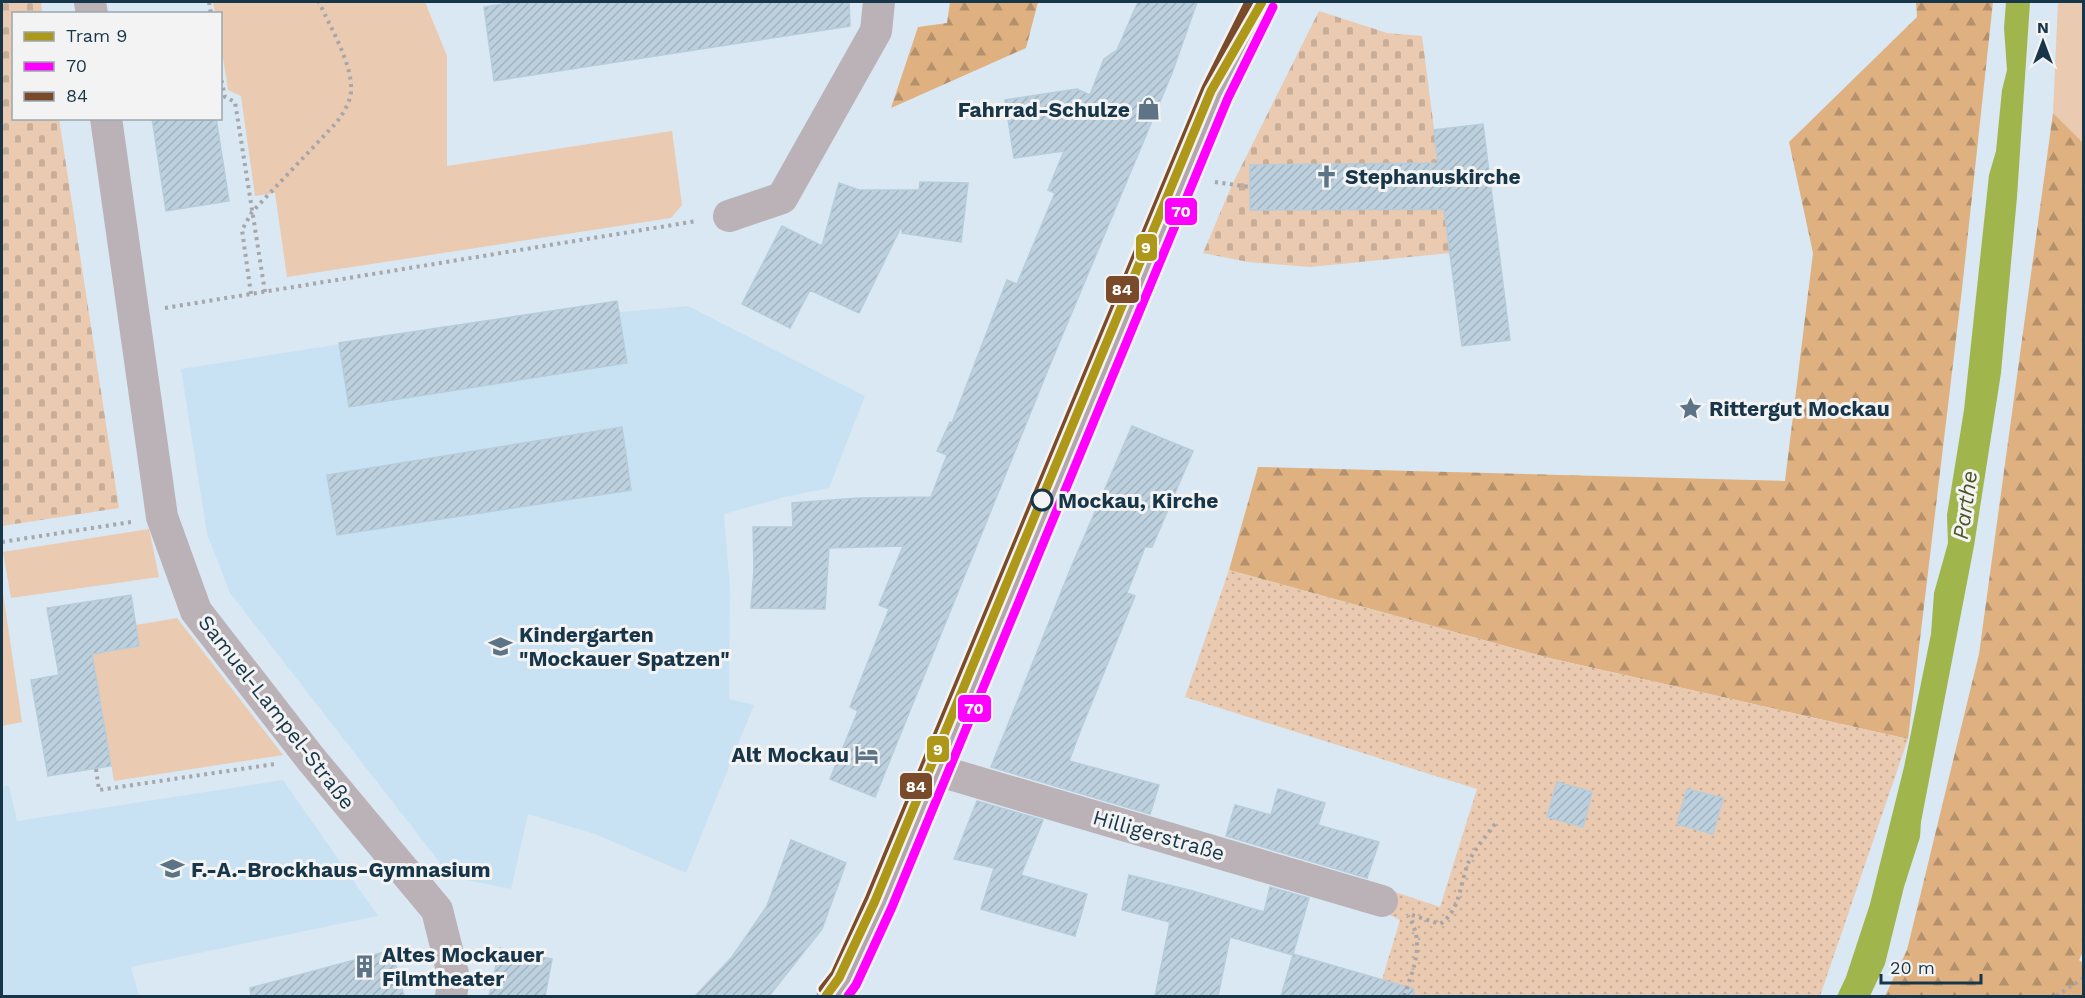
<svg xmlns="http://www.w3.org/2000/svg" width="2085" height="998" font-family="'Work Sans',sans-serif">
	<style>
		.built { fill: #c9e2f3 }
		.green { fill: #eacab0 }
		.forest { fill: url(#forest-firs) }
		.cemetery { fill: url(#cemetery-stones) }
		.garden { fill: url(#garden-dots) }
		.water { fill: #a1b54d }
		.building { fill: url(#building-hatch); stroke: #b7ccda; stroke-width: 1.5 }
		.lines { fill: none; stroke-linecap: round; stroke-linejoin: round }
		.path { stroke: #a6a6ab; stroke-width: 4; stroke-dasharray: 3 4.5; stroke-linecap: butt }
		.street { stroke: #bab2b6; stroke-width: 32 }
		.secondary { stroke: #b1a7ac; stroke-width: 33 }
		.bus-1-casing { stroke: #f3f3f3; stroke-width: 14 }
		.bus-2-casing { stroke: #f3f3f3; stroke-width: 14 }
		.bus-1 { stroke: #f0f; stroke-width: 9 }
		.bus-2 { stroke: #7a4b2a; stroke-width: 9 }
		.tram-1-casing { stroke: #f3f3f3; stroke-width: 14 }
		.tram-1 { stroke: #ae981a; stroke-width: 9 }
		.stop-dot { fill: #f3f3f3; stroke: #18364a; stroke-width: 3 }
		.labels { text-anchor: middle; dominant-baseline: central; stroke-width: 6; stroke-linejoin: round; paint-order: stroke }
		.poi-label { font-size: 21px; font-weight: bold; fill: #18364a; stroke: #f3f3f3; text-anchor: start }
		.stop-label { font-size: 21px; font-weight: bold; fill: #18364a; stroke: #f3f3f3; text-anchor: start }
		.street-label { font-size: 21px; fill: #18364a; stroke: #f3f3f3 }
		.water-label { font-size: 22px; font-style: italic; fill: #4c5724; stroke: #f3f3f3 }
		.line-badge { stroke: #f3f3f3; stroke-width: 2 }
		.badge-label { font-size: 16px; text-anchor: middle; font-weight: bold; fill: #fff }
	</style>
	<defs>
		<pattern id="forest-firs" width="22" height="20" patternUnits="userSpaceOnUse" patternTransform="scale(1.5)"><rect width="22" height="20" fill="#dfb181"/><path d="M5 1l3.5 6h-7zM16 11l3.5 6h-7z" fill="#b4916c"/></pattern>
		<pattern id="cemetery-stones" width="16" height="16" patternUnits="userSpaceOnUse" patternTransform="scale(1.5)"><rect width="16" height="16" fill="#eacab0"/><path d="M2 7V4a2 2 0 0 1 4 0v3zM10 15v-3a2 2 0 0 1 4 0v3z" fill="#c8ae99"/></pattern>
		<pattern id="garden-dots" width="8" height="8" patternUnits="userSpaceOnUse" patternTransform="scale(1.5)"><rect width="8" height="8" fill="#eacab0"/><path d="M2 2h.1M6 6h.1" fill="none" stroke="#c8ae99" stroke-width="1.8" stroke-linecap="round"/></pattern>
		<pattern id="building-hatch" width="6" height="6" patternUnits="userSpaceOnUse" patternTransform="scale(1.5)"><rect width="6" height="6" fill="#bdd0de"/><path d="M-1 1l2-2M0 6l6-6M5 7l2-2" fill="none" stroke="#a2b3c0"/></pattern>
	</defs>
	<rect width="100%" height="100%" fill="#d9e8f3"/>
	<path class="built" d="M617,301L620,312L688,306L865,396L829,488L785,497L724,514L730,588L729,699L754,705L686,873L595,834L528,814L511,889L451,877L230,593L207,534L181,369Z
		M283,780L378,916L131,967L139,996H2V787L9,785L17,821Z"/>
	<path class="green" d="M213,2H425L447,56V166L672,131L682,205L671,218L287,277L275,193L255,196L241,96L228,90L221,45L220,14L215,13Z
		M2058,2H2083V144L2053,113Z
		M149,529L159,577L11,598L3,552Z
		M2,586L22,722L2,726Z
		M177,618L283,755L114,781L95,670L88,655L139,646L136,625Z"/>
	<path class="forest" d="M950,2H1038L1026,48L891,108L918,27L947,23Z
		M1916,2H1993L1962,289L1908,739L1549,658L1229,570L1258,467L1785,481L1813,253L1789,142L1917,17Z
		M2053,113L2084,144V950L2079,960L2083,963V996H1885L1907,950L1979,654Z"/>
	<path class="cemetery" d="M12,2H41L42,13L14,14V118L59,119L119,508L2,526V3Z
		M1319,11L1387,33L1422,36L1450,253L1310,267L1248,262L1203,253L1232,185Z"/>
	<path class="garden" d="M1229,570L1549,658L1908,739L1820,996H1377L1400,920L1380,910L1386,889L1440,907L1477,789L1185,697Z"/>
	<path class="water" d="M2006,2H2030L2017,197L2001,373L1974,546L1921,822L1920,837L1904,887L1885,964L1870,996H1837L1846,977L1870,904L1904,767L1931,634L1934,593L1948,543L1947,515L1964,410L1989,175L1996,151L2002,90L2007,70L2004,28Z"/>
	<path class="building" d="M515,2H849L850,26L494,81L484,7Z
		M1138,2H1197L1172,73L1049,367L875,797L830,779L858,711L850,707L889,609L879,605L903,546L829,548L825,609L751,608L754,569L753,527H793L792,503L859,498L931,497L947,455L937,451L950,422L952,423L1007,280L1017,284L1055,193L1048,190L1064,151L1014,158L1005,100L1077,89L1090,95L1104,59L1117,50Z
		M152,118H216L229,201L166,211Z
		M1483,124L1510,340L1462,346L1444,209L1250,210V165L1438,163L1434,130Z
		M920,182L968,183L961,242L902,233V225L859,313L810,290L790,328L742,304L782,226L822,246L839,183L859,190H919Z
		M617,301L627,363L349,407L339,343Z
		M1132,426L1193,451L1152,547H1145L1127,593L1135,596L1081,729L1069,761L1159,785L1150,814L991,767L1070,570Z
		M622,427L631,490L337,535L327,475Z
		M131,595L139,646L92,654L111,766L48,776L31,680L59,675L47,608Z
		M1557,782L1592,792L1583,827L1547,817Z
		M1278,789L1325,803L1318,825L1379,842L1367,878L1226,836L1235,805L1271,815Z
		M1687,789L1723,798L1713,834L1677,824Z
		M977,801L1043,820L1021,875L1087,894L1075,936L981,909L994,868L954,859Z
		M791,840L846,863L822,929L769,996H695L732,957L767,906Z
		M1129,875L1193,891L1264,912L1270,887L1309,898L1293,954L1414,989L1413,996H1281L1293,955L1230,937L1218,996H1155L1170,922L1122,910Z
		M500,948L552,959L545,996H489Z
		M392,950L404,996H251L250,988Z"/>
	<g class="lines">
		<path class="path" d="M209,2L211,14
			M220,73L225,97L235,102L265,292
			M1215,182L1250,187
			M251,294L242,230L252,212L337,122C343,113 350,103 351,92C353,64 330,27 319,2
			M165,308L697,221
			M2,542L131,522
			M96,769L99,790L275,764
			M1412,915L1440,924C1461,911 1460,881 1469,861C1476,847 1488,834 1497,821
			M1404,996C1413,970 1426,942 1408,916
			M2056,996L2084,978"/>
		<path class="street" d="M90,2L92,14
			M106,118L162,517L196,611L311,759L437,910L454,978L451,996
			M729,216L782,198L876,31L879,2
			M936,770L1382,901"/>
		<path class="secondary" d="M833,996L845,980L881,902L1217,93L1262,2"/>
		<defs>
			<path id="bus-1" d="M848,996L856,985L892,907L1228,98L1273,7"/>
			<path id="bus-2" d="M823,989L835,974L870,897L1206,88L1249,2"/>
		</defs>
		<use href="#bus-1" class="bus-1-casing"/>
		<use href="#bus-2" class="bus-2-casing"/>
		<use href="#bus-1" class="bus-1"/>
		<use href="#bus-2" class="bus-2"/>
		<defs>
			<path id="tram-1" d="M826,996L839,978L875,901L1211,91L1262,2"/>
		</defs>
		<use href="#tram-1" class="tram-1-casing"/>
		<use href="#tram-1" class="tram-1"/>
	</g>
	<defs>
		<symbol id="shop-bare" viewBox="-9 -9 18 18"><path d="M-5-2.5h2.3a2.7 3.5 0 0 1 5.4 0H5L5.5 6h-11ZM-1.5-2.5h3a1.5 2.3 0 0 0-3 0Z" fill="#5c7485" stroke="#f3f3f3" stroke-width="2.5" paint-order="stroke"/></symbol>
		<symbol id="church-bare" viewBox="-9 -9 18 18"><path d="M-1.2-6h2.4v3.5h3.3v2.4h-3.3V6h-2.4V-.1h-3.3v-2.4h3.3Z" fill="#5c7485" stroke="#f3f3f3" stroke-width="2.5" paint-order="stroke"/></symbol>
		<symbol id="sight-bare" viewBox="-9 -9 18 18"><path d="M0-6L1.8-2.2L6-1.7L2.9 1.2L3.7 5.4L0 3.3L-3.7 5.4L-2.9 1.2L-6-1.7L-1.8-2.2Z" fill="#5c7485" stroke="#f3f3f3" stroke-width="2.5" paint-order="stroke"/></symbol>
		<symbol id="school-bare" viewBox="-9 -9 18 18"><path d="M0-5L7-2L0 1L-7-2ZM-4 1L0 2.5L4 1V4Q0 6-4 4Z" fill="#5c7485" stroke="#f3f3f3" stroke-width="2.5" paint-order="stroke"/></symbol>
		<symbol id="hotel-bare" viewBox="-9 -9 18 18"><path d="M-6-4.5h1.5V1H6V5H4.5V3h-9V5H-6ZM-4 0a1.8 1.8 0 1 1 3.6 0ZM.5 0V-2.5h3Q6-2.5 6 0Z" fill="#5c7485" stroke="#f3f3f3" stroke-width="2.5" paint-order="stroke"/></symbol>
		<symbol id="building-bare" viewBox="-9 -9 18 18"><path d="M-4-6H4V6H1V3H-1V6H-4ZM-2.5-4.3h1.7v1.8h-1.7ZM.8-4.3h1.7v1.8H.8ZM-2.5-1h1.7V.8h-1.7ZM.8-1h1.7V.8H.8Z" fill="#5c7485" stroke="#f3f3f3" stroke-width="2.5" paint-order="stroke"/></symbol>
	</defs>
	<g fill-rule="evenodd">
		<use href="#shop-bare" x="1132" y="92" width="33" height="33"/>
		<use href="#church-bare" x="1310" y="160" width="33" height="33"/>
		<use href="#sight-bare" x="1674" y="392" width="33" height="33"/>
		<use href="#school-bare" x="484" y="630" width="33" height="33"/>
		<use href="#hotel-bare" x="850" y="738" width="33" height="33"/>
		<use href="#school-bare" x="156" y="852" width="33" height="33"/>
		<use href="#building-bare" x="348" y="950" width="33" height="33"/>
	</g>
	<circle class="stop-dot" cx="1042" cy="500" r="10"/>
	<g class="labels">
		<g class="poi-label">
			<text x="1130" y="109" text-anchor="end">Fahrrad-Schulze</text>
			<text x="1345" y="176">Stephanuskirche</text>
			<text x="1709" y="408">Rittergut Mockau</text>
			<text x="519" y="634">Kindergarten<tspan x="519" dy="24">"Mockauer Spatzen"</tspan></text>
			<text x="849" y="754" text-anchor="end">Alt Mockau</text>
			<text x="191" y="869">F.-A.-Brockhaus-Gymnasium</text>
			<text x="382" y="954">Altes Mockauer<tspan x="382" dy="24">Filmtheater</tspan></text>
		</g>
		<g class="stop-label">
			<text x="1058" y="500">Mockau, Kirche</text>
		</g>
		<g class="street-label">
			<text transform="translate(277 712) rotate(52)">Samuel-Lampel-Straße</text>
			<text transform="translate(1159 835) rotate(16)">Hilligerstraße</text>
		</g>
		<g class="water-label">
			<text transform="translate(1965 505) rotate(-82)">Parthe</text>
		</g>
	</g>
	<g class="line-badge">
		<rect x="1164" y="197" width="34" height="29" rx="6" fill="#f0f"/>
		<rect x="1135" y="233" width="23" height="29" rx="6" fill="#ae981a"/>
		<rect x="1105" y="275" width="35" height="29" rx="6" fill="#7a4b2a"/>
		<rect x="957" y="694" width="35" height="29" rx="6" fill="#f0f"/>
		<rect x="926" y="735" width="24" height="28" rx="6" fill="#ae981a"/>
		<rect x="899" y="772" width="34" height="28" rx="6" fill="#7a4b2a"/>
	</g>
	<g class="badge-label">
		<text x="1181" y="217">70</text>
		<text x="1146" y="253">9</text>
		<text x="1122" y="295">84</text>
		<text x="974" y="714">70</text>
		<text x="938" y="755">9</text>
		<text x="916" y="792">84</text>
	</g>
	<rect width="2085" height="998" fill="none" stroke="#18364a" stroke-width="6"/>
	<rect x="12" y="12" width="210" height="108" fill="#f3f3f3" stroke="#9ba7af" stroke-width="1.5"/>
	<rect x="24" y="32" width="30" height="9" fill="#ae981a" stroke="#9ba7af" stroke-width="1.5"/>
	<text x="66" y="42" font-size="18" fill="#18364a">Tram 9</text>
	<rect x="24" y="62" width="30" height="9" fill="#ff00ff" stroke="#9ba7af" stroke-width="1.5"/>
	<text x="66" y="72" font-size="18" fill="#18364a">70</text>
	<rect x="24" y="92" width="30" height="9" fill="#7a4b2a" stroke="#9ba7af" stroke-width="1.5"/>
	<text x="66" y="102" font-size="18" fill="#18364a">84</text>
	<g transform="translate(2043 42)" stroke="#f3f3f3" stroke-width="4.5" paint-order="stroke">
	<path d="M0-4.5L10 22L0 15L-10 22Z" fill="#18364a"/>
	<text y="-9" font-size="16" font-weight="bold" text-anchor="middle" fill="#18364a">N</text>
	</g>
	<path d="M1881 974v9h100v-9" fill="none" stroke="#18364a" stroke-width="3"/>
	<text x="1890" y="974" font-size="18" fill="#18364a" stroke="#f3f3f3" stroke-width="4.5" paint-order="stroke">20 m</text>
</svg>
